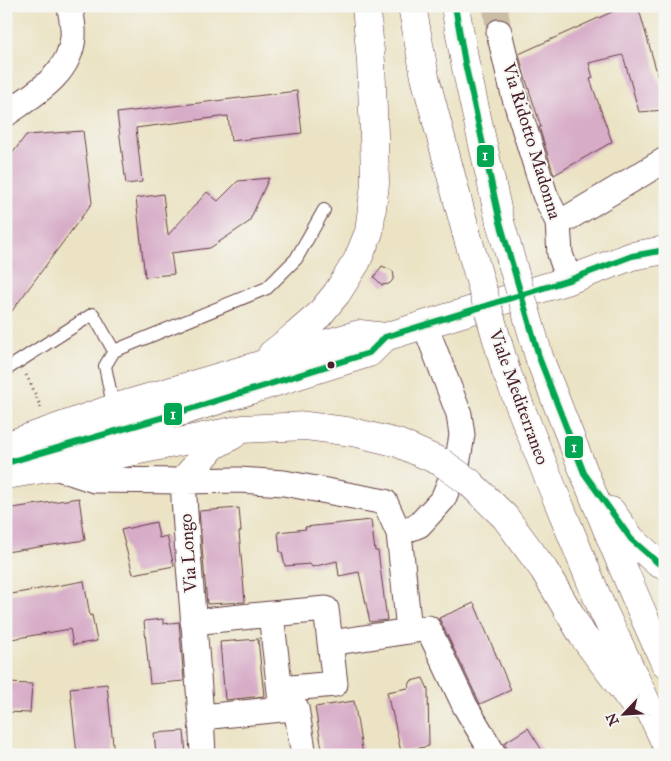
<svg xmlns="http://www.w3.org/2000/svg" width="671" height="761" font-family="'IM FELL Great Primer',serif">
	<style>
		.building { fill: #d7acc7 }
		.lines { fill: none; stroke-linecap: round; stroke-linejoin: round }
		.street-tunnel { stroke: #cbbca5; stroke-width: 25; stroke-dasharray: 25 12; stroke-linecap: butt }
		.lane-casing { stroke: #623c42; stroke-width: 14 }
		.street-casing { stroke: #623c42; stroke-width: 27 }
		.secondary-casing { stroke: #623c42; stroke-width: 29 }
		.path { stroke: #623c42; stroke-width: 3; stroke-dasharray: 1 4; stroke-linecap: butt }
		.lane { stroke: #fff; stroke-width: 12 }
		.street { stroke: #fff; stroke-width: 25 }
		.secondary { stroke: #fff; stroke-width: 28 }
		.secondary-bridge-casing { stroke: #623c42; stroke-width: 29; stroke-linecap: butt }
		.secondary-bridge { stroke: #fff; stroke-width: 28 }
		.bus-1-casing { stroke: #f6f6f2; stroke-width: 10 }
		.bus-1 { stroke: #00a651; stroke-width: 6 }
		.bus-dot { fill: #4a1f2b; stroke: #f6f6f2; stroke-width: 2 }
		.labels { text-anchor: middle; dominant-baseline: central; stroke-width: 4; stroke-linejoin: round; paint-order: stroke }
		.street-label { font-size: 18px; fill: #4a1f2b; stroke: #f6f6f2 }
		.line-badge { stroke: #f6f6f2; stroke-width: 2 }
		.badge-label { font-size: 14px; text-anchor: middle; font-weight: bold; fill: #fff }
	</style>
	<rect width="100%" height="100%" fill="#f6f6f2"/>
	<filter id="ink" filterUnits="userSpaceOnUse"><feTurbulence type="fractalNoise" baseFrequency=".02" numOctaves="2"/><feDisplacementMap in="SourceGraphic" scale="10" xChannelSelector="R" yChannelSelector="G"/><feConvolveMatrix kernelMatrix="1 2 1 2 8 2 1 2 1" color-interpolation-filters="sRGB"/></filter>
	<filter id="wash" filterUnits="userSpaceOnUse"><feTurbulence type="fractalNoise" baseFrequency=".0096" numOctaves="4" result="noise"/><feDisplacementMap in="SourceGraphic" scale="20" xChannelSelector="R" yChannelSelector="G"/><feGaussianBlur stdDeviation="1.12" result="paint"/><feColorMatrix in="noise" values="0 0 0 0 0 0 0 0 0 0 0 0 0 0 0 0 0 1.4 0 .05"/><feComposite in="paint" operator="in"/></filter>
	<g filter="url(#wash)">
		<rect width="100%" height="100%" fill="#ebe3c4"/>
		<g id="blocks">
			<path class="building" d="M625,6H638L665,101V110L639,112L623,55L589,63L593,78L590,79L612,142L554,175L539,127H541L524,74L519,54Z
				M297,91L302,133L231,141L228,116L136,128L142,182L126,184L117,113Z
				M83,131L92,203L6,319V162L26,135Z
				M269,178L249,222L210,248L171,253L174,274L145,277L136,198L163,194L168,235L207,192L218,201L238,181Z
				M382,266L393,271L394,277L392,281L389,284L382,285L374,277Z
				M79,498L85,540L6,552V509Z
				M239,508L241,531L239,532L245,602L207,604L199,511Z
				M371,520L375,551H378L387,620L370,622L359,572L339,576L337,561L312,567L310,564L285,566L282,552H280L278,532L306,529L305,527Z
				M156,522L159,538L167,536L174,566L133,574L121,530Z
				M84,581L90,616L92,615L97,641L73,645L70,629L6,640V595Z
				M474,603L511,690L480,704L439,618Z
				M163,619V624L179,622L184,681L150,684L144,621Z
				M258,639L264,696L225,700L220,642Z
				M423,678L428,689L429,746L401,752L392,711H391L387,692L408,688L411,681Z
				M6,683L32,684L30,713L6,712Z
				M107,684L114,755H77L70,688Z
				M354,701L363,755H323L315,707Z
				M528,728L545,755H511L504,743Z
				M184,731L186,755H156L154,733Z"/>
		</g>
	</g>
	<g filter="url(#ink)">
		<use href="#blocks" fill-opacity="0" stroke="#623c42" stroke-width="1"/>
		<g class="lines">
			<path class="street-tunnel" d="M495,6L499,32"/>
			<defs>
				<path id="lane" d="M6,368L10,367L93,314L114,351
					M114,410L105,366L114,351L267,288L296,259L324,210"/>
				<path id="street" d="M499,32L514,95L545,195L558,222L560,254L569,280
					M6,114C34,94 70,75 73,37C74,27 71,16 70,6
					M558,222L568,218L665,160
					M55,467L94,480L183,481L239,480L284,483L385,502L399,533L409,631L428,628L465,706L494,755
					M183,481C188,572 199,663 203,755
					M399,533L419,525L443,499L457,465L462,435L459,414L425,325
					M271,614L326,609L335,684L280,689
					M193,622L271,614L282,709L202,717
					M330,643L409,631
					M282,709L296,708L304,755"/>
				<path id="secondary" d="M412,6L425,77L466,232
					M455,6L465,63L500,222
					M272,354L296,335L319,315L337,293L357,261L369,232L375,184L374,135L371,62L366,6
					M540,360C580,462 619,564 665,663
					M506,371L552,487L600,604L665,742
					M6,446L114,408L257,366L300,351L360,334L385,337L569,280L632,256L665,250
					M29,456L161,418L369,353L385,337
					M6,475L55,467L243,429L306,426L353,432L398,443L441,462
					M183,481L213,446L233,435
					M469,482L505,517L544,570L583,636L634,704
					M611,511L631,539L658,563L665,566"/>
			</defs>
			<use href="#lane" class="lane-casing"/>
			<use href="#street" class="street-casing"/>
			<use href="#secondary" class="secondary-casing"/>
			<path class="path" d="M26,375L31,384L41,408"/>
			<use href="#lane" class="lane"/>
			<use href="#street" class="street"/>
			<use href="#secondary" class="secondary"/>
			<defs>
				<path id="secondary-bridge" d="M500,222L540,360
					M466,232L506,371
					M441,462L469,482"/>
			</defs>
			<use href="#secondary-bridge" class="secondary-bridge-casing"/>
			<use href="#secondary-bridge" class="secondary-bridge"/>
			<defs>
				<path id="bus-1" d="M455,6L465,63L500,222L540,360L584,473L631,539L658,563L665,566
					M6,463L161,418L369,353L385,337L569,280L632,256L665,250"/>
			</defs>
			<use href="#bus-1" class="bus-1-casing"/>
			<use href="#bus-1" class="bus-1"/>
		</g>
	</g>
	<circle class="bus-dot" cx="331" cy="365" r="4.5"/>
	<g class="labels">
		<g class="street-label">
			<text transform="translate(532 141) rotate(73)">Via Ridotto Madonna</text>
			<text transform="translate(519 397) rotate(70)">Viale Mediterraneo</text>
			<text transform="translate(188 553) rotate(-94)">Via Longo</text>
		</g>
	</g>
	<g class="line-badge">
		<rect x="476" y="144" width="19" height="24" rx="5" fill="#00a651"/>
		<rect x="163" y="402" width="20" height="24" rx="5" fill="#00a651"/>
		<rect x="564" y="435" width="20" height="24" rx="5" fill="#00a651"/>
	</g>
	<g class="badge-label">
		<text x="485" y="160">1</text>
		<text x="173" y="419">1</text>
		<text x="574" y="452">1</text>
	</g>
	<rect width="671" height="761" fill="none" stroke="#f6f6f2" stroke-width="25"/>
	<g transform="translate(624 714) rotate(245)" stroke="#f6f6f2" stroke-width="4" paint-order="stroke">
	<path d="M0-4L9 19L0 12L-9 19Z" fill="#4a1f2b"/>
	<text y="-8" font-size="14" font-weight="bold" text-anchor="middle" fill="#4a1f2b">N</text>
	</g>
</svg>
